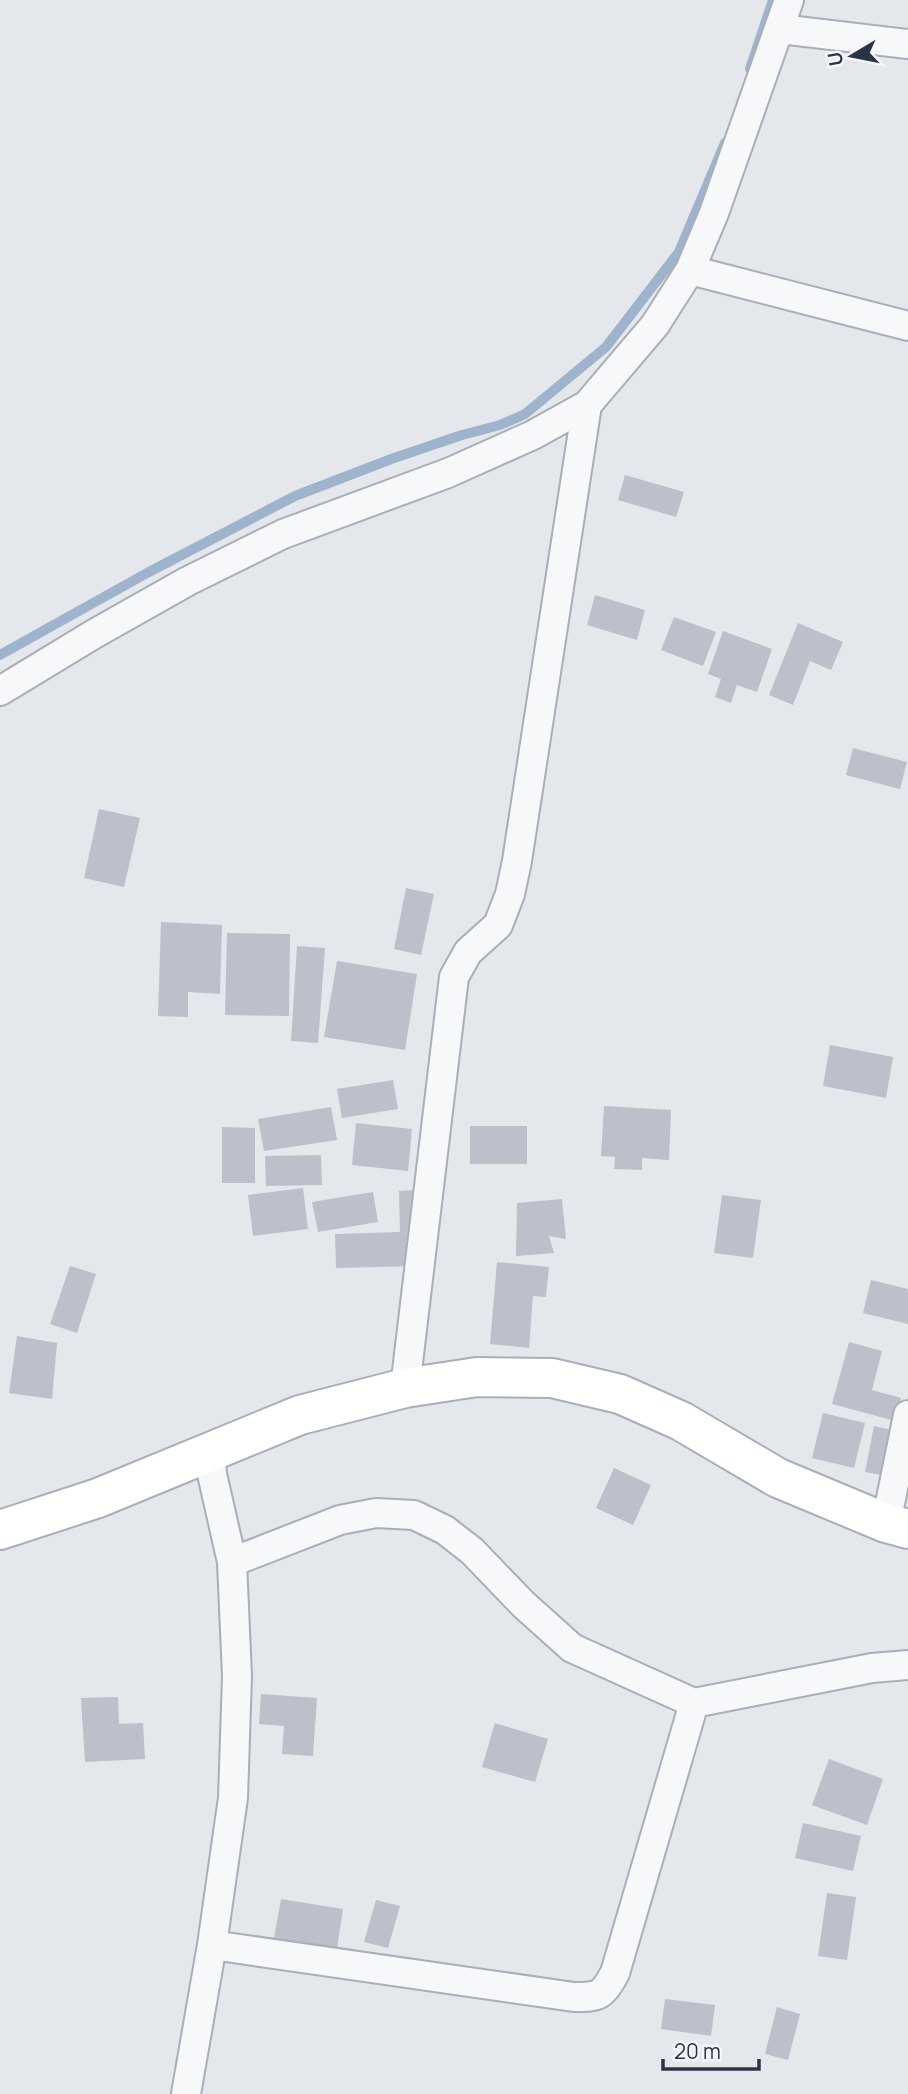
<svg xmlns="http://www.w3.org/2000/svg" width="908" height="2094" font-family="Manrope,sans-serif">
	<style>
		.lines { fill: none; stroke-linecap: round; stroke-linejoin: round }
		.stream { stroke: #9fb4cc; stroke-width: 10 }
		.building { fill: #bbc0ca }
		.street-casing { stroke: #a9aeb7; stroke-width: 32 }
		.secondary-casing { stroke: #a9aeb7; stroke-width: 42 }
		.street { stroke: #f7f8fa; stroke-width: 28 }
		.secondary { stroke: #fff; stroke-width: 38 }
	</style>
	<rect width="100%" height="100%" fill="#e4e7ec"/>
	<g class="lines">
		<path class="stream" d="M750,69L773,0
			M0,655L147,573L295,496L394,458L462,435L500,425L525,414L606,347L679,252L725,143"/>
	</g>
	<path class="building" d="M625,475L684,492L676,517L618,500Z
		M595,595L645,610L637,640L587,625Z
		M674,617L716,632L703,666L661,650Z
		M798,623L843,642L831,670L810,661L793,705L769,695Z
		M723,631L772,649L757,692L737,685L731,703L715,697L721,679L708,674Z
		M853,748L907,762L900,789L846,775Z
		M99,809L140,818L124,887L84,878Z
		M406,888L434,894L421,955L394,949Z
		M161,922L222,925L220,994L188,992V1017L158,1016Z
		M227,933L290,934L289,1016L225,1015Z
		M297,946L325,948L318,1043L291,1041Z
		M337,961L417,974L405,1050L324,1037Z
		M830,1045L893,1057L886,1098L823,1086Z
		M393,1080L398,1109L342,1118L337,1089Z
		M604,1106L671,1110L669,1160L642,1158V1170L614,1169L615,1157L601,1156Z
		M331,1107L337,1140L264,1151L258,1119Z
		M356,1123L412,1129L408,1171L352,1165Z
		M470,1126H527V1164H470Z
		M222,1127L255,1128V1183H222Z
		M321,1155L322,1185L266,1186L265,1156Z
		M303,1188L308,1229L253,1236L248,1195Z
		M416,1190L418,1266L336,1268L335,1234L400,1232L399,1191Z
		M373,1192L378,1222L318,1232L312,1202Z
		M722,1195L761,1200L753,1258L714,1253Z
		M562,1199L566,1239L549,1236L554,1253L516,1256L517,1203Z
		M497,1262L549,1267L546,1297L533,1296L529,1348L490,1344Z
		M70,1266L96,1274L77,1333L50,1324Z
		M871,1280L908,1289V1324L863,1313Z
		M17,1336L57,1343L52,1399L9,1393Z
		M849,1342L882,1351L872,1390L901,1398L895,1421L832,1404Z
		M823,1413L865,1423L854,1468L812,1458Z
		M874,1426L896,1431L887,1476L865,1472Z
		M614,1468L651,1485L633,1525L596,1508Z
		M261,1694L317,1698L313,1756L282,1754L284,1726L259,1724Z
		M118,1697L119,1724L143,1723L145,1759L85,1762L81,1698Z
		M495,1723L548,1739L535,1782L482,1767Z
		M829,1759L883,1779L867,1825L812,1805Z
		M803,1823L861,1836L853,1871L795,1858Z
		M827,1893L856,1897L847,1960L818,1956Z
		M281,1899L343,1909L337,1948L274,1938Z
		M376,1900L400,1906L388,1948L364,1942Z
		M665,1999L715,2005L711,2036L661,2029Z
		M777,2007L800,2014L788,2060L765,2054Z"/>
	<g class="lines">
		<defs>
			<path id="street" d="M780,29L908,44
				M690,270L908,326
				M0,691L94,634L188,581L283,534L448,473L533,435L587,405L655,325L690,270L714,213L789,0
				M405,1388L454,977L468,952L498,925L510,894L517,861L587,405
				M886,1523L908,1415
				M232,1562L340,1520L376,1513L414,1515L445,1530L472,1551L523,1604L572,1648L694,1703L872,1668L908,1665
				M212,1945L574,1997C600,1997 602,1996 615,1973L694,1703
				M186,2094L212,1945L233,1798L237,1676L232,1562L212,1474L210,1452"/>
			<path id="secondary" d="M0,1530L98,1498L300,1415L405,1388L477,1377L552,1378L620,1394L681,1421L778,1478L886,1523L908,1529"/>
		</defs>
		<use href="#street" class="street-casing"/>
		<use href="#secondary" class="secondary-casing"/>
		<use href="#street" class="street"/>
		<use href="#secondary" class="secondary"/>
	</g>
	<g transform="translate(852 56) rotate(260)" stroke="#f4f6f9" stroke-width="5" paint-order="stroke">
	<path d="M0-5L12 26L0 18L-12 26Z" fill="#2b3445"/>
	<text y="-10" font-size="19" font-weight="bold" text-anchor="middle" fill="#2b3445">U</text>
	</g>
	<path d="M663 2059v10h96v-10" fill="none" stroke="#2b3445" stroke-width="3.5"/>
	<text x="674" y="2059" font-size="21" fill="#2b3445" stroke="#f4f6f9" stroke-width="5" paint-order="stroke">20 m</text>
</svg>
